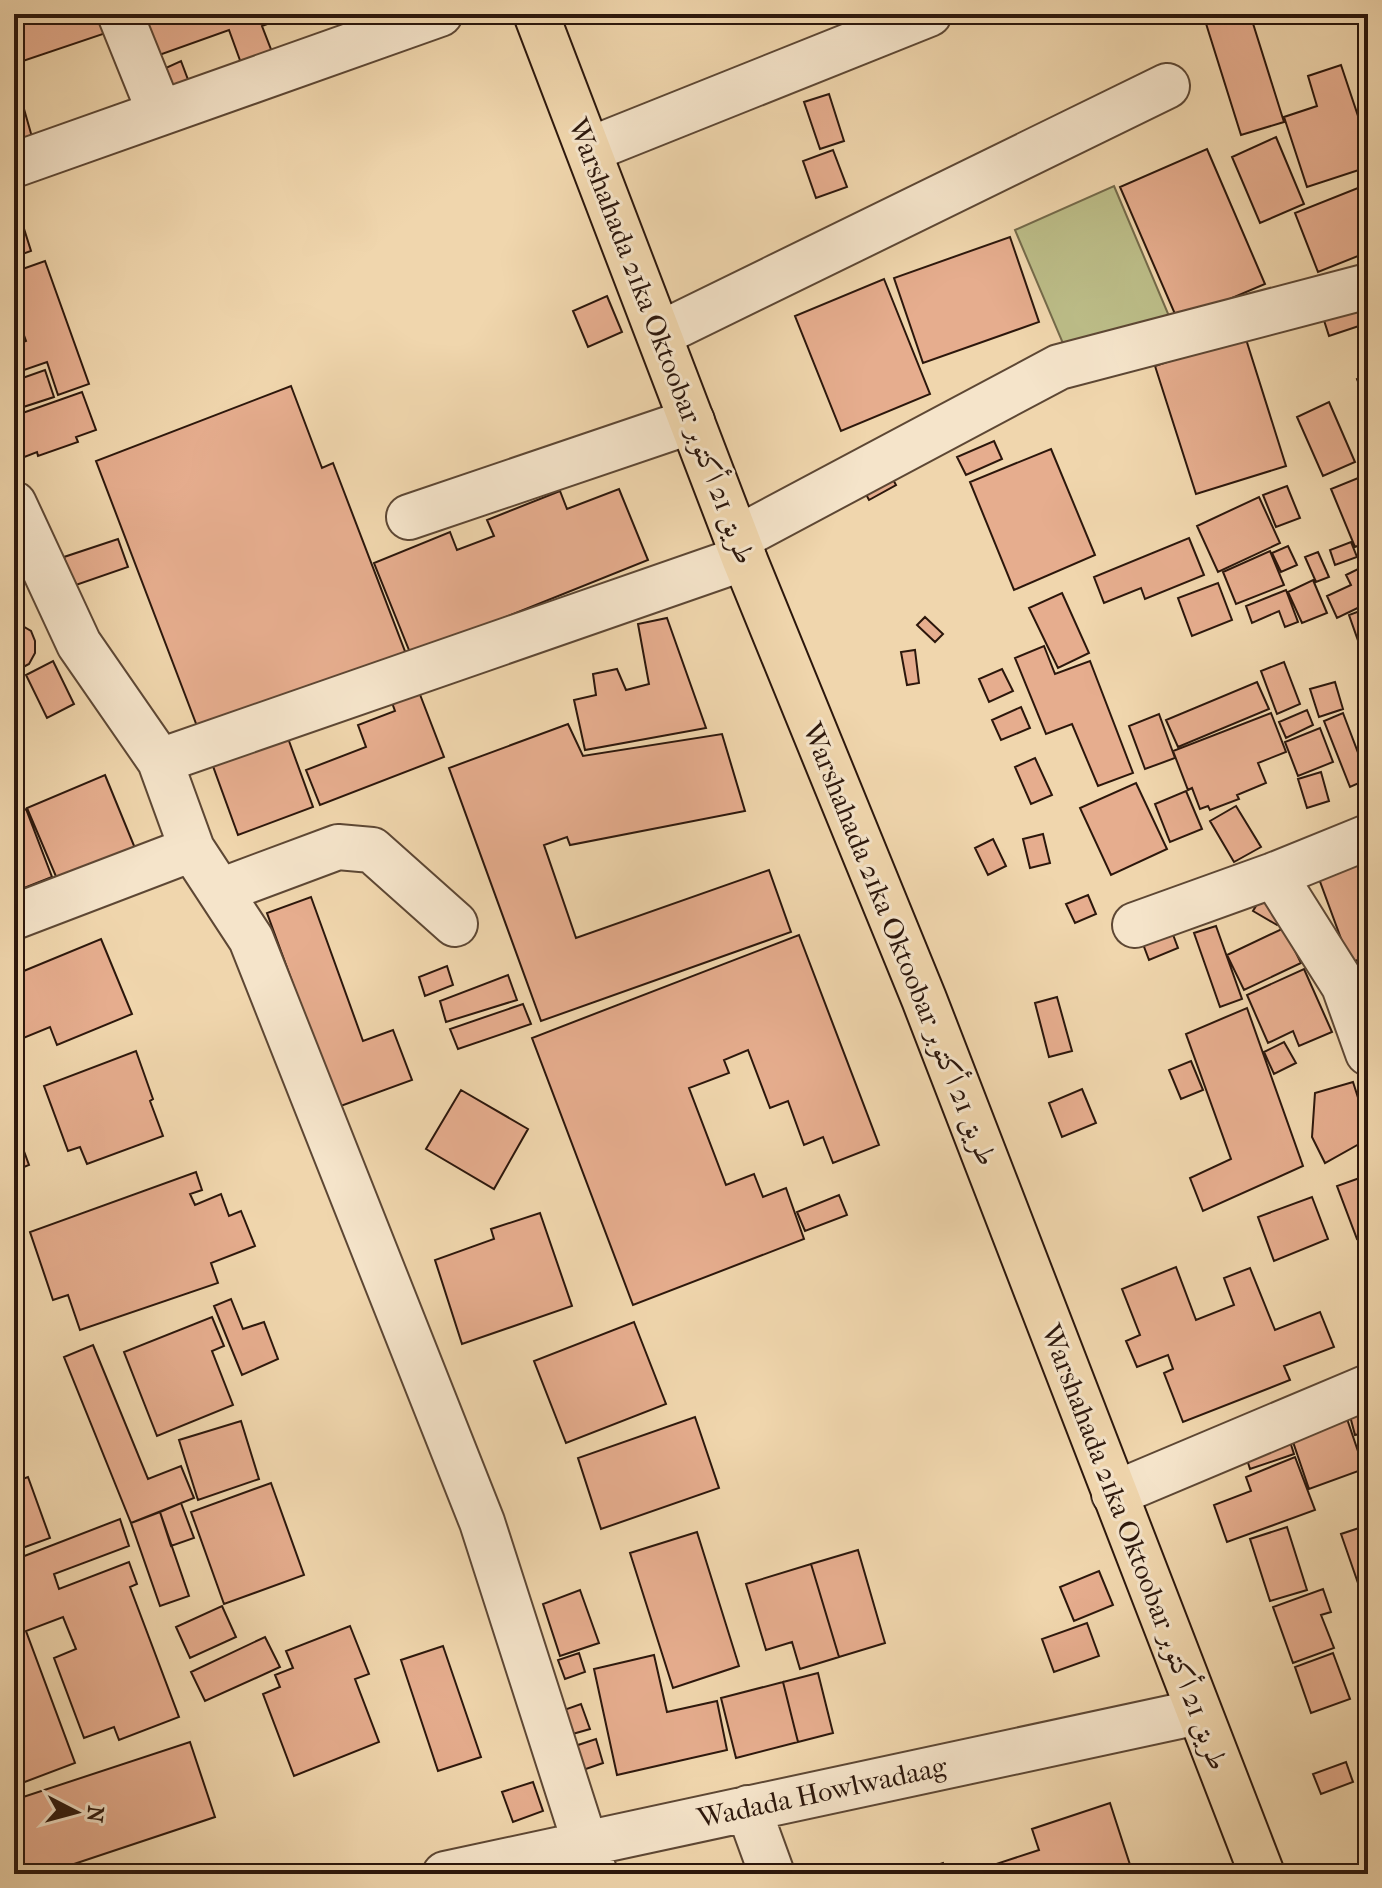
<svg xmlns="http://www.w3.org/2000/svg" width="1382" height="1888" font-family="'IM FELL French Canon',Amiri,serif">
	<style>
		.green { fill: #bcbd88; stroke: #746a4a; stroke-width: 2 }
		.building { fill: #e6ad8e; stroke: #2c170c; stroke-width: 2 }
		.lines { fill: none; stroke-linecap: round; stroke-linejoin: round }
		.minor-casing { stroke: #5d4734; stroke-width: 48 }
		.major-casing { stroke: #2c170c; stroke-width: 48 }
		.minor { stroke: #f5e4ca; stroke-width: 44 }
		.major { stroke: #f0d6ad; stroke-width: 44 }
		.labels { text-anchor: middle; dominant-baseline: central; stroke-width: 6; stroke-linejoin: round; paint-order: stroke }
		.street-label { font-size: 28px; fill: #2c170c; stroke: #f5e4ca }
	</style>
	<rect width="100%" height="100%" fill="#f0d6ad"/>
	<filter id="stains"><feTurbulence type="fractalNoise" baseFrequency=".0025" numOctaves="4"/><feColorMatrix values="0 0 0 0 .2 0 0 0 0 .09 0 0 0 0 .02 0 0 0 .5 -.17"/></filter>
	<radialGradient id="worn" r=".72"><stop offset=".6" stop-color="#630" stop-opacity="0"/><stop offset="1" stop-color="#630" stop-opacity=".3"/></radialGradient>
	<path class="green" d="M1114,186L1169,316L1070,360L1015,230Z"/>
	<path class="building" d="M14,14H99L106,33L17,63L14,54Z
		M131,14H293L262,26L272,52L241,63L229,30L148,59Z
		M1203,14H1250L1284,122L1241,135Z
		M181,61L190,85L166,94L157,72Z
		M1341,65L1368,146V167L1307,187L1284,117L1317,106L1308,76Z
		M14,74L32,137L14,142Z
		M829,94L844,141L820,149L804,102Z
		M1276,137L1304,204L1260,223L1232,157Z
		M1207,149L1265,284L1178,321L1120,187Z
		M833,150L847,187L816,198L803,161Z
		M1368,184V252L1318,272L1295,213Z
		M14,197L31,251L14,257Z
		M1010,237L1039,322L923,363L894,278Z
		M45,261L89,384L58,395L47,362L24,370L16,345L26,341L14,308V272Z
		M884,279L930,394L841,431L795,316Z
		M607,296L622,332L588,347L573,311Z
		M1368,297V323L1329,336L1321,311Z
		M1245,336L1286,466L1196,494L1155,366Z
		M45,370L54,397L14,410V381Z
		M1368,375V407L1357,379Z
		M291,386L322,468L333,463L406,654L200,734L96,461Z
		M82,392L96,430L76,437L78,442L38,456L37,452L14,461V416Z
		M1329,402L1355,462L1323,476L1297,417Z
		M994,441L1002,459L966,475L957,457Z
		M1051,449L1095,555L1014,590L970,482Z
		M888,470L896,485L869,500L861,485Z
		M1368,474V542L1355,547L1331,489Z
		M1287,486L1300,518L1276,527L1263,495Z
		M619,489L648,560L411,655L374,563L450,532L457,550L494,536L487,520L560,491L567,509Z
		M1259,497L1280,543L1218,572L1197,526Z
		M1189,538L1204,575L1145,599L1141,588L1104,603L1094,577Z
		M118,539L128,567L73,586L64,557Z
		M1351,542L1357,557L1335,565L1330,550Z
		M1288,546L1297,565L1281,572L1272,553Z
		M1270,551L1284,585L1236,604L1223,572Z
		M1318,552L1329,577L1316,582L1305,557Z
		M1362,567L1368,580V603L1337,618L1327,596L1351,585L1346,575Z
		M1313,580L1327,613L1302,623L1288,592Z
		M1218,583L1232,620L1192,636L1178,598Z
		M1286,590L1298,622L1285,627L1279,611L1252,623L1246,606Z
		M1062,593L1089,653L1058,668L1029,608Z
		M1368,608V647L1361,649L1349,615Z
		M925,617L943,634L935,642L917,625Z
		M667,618L706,728L585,750L574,700L596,695L593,674L617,669L626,690L649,684L638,624Z
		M14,621L31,631L35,641V653L29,664L14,672Z
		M1044,646L1055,674L1090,661L1133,773L1098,786L1072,724L1046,734L1015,658Z
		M915,650L919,683L907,685L901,652Z
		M53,661L74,704L47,718L26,675Z
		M1284,662L1300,704L1277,714L1261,671Z
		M1002,669L1013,691L989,702L979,679Z
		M414,679L444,757L320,805L306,770L366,747L358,725L395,711L387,689Z
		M1257,682L1269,709L1178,747L1166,720Z
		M1335,682L1343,709L1319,717L1310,689Z
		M1021,707L1030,728L1001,740L992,720Z
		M1307,710L1313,725L1286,738L1279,722Z
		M1271,713L1286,752L1258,763L1266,783L1237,795L1239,799L1210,810L1208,806L1200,809L1192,788L1188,790L1173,751Z
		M1343,713L1368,779L1350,787L1324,721Z
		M1159,714L1175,758L1145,769L1129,726Z
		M568,724L583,756L722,734L745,811L570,845L567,837L544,845L576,938L769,870L791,932L541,1021L449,768Z
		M1320,728L1333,762L1298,776L1285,742Z
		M285,730L313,807L238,835L210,758Z
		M1035,758L1052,795L1031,804L1015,767Z
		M1321,772L1329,801L1307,808L1298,779Z
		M105,775L137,853L60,886L27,808Z
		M1136,783L1167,849L1111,875L1080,808Z
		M1186,791L1202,829L1170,842L1155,804Z
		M1236,806L1261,847L1234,862L1210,821Z
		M26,809L52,877L14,892V814Z
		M1043,834L1050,863L1030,868L1023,839Z
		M993,839L1006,866L988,875L975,848Z
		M1368,858V956L1350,963L1318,876Z
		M1265,891L1288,906L1277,925L1253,911Z
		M1088,895L1096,914L1075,923L1066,904Z
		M311,897L363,1041L393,1030L412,1080L338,1107L267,913Z
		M1169,924L1178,948L1149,960L1140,936Z
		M1216,926L1242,999L1220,1007L1194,933Z
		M1284,928L1301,963L1244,990L1227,955Z
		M799,935L879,1145L833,1163L823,1137L804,1145L788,1101L770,1108L748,1050L724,1060L729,1073L689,1088L726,1185L754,1174L763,1197L786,1188L804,1239L633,1305L532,1038Z
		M101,939L132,1014L57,1045L50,1027L21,1039L14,1021V975Z
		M447,966L453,985L425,996L419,977Z
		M1304,969L1332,1032L1299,1046L1293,1031L1268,1043L1247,995Z
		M508,975L517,1000L446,1022L440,1001Z
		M1057,997L1072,1051L1049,1057L1035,1003Z
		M523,1004L531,1024L458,1049L450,1029Z
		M1247,1008L1303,1166L1203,1211L1190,1178L1231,1159L1186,1034Z
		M1284,1042L1296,1063L1274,1074L1264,1052Z
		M136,1051L153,1099L150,1101L163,1136L87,1164L80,1147L68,1151L44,1086Z
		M1191,1061L1203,1090L1181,1099L1169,1070Z
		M1353,1082L1362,1110L1368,1120V1139L1325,1163L1312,1137L1315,1093Z
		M1082,1089L1096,1123L1062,1137L1049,1103Z
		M461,1090L528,1129L494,1189L426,1149Z
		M14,1124L29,1165L14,1171Z
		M196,1172L202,1190L190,1194L195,1205L221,1194L229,1216L241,1211L255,1246L211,1263L218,1283L80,1330L68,1295L53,1300L30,1232Z
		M1368,1175V1236L1357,1239L1337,1186Z
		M839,1195L847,1215L805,1231L797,1212Z
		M1312,1197L1328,1239L1274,1261L1258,1217Z
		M540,1213L572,1306L462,1344L435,1260L494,1239L491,1229Z
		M1176,1267L1196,1320L1234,1305L1224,1278L1250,1268L1275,1330L1320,1312L1334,1347L1284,1366L1290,1380L1183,1422L1164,1373L1173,1369L1168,1355L1137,1367L1126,1341L1140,1335L1122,1289Z
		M231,1299L243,1329L264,1322L278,1359L242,1375L214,1306Z
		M212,1317L224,1346L212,1351L233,1405L157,1436L124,1352Z
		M634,1322L666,1404L566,1443L534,1361Z
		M93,1345L148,1479L181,1466L194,1498L131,1523L64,1357Z
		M1363,1412L1368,1432L1355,1435L1350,1416Z
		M1345,1413L1364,1469L1309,1489L1290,1433Z
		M695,1417L719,1488L601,1529L578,1458Z
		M241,1421L259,1479L198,1500L179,1440Z
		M1286,1429L1294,1454L1250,1469L1242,1444Z
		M1295,1457L1315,1510L1227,1542L1214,1505L1251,1491L1246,1477Z
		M28,1477L50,1538L14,1551V1482Z
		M271,1483L304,1575L224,1604L191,1512Z
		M181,1503L194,1538L171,1546L160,1512Z
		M160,1512L189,1596L160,1606L131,1523Z
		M120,1519L129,1546L54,1574L59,1589L129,1562L137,1584L130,1587L179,1717L119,1740L114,1727L84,1738L54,1658L76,1649L63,1617L26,1631L75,1763L14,1786V1560Z
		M1368,1525V1582L1359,1586L1341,1534Z
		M1287,1527L1307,1590L1270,1601L1250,1539Z
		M697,1532L739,1666L673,1688L630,1553Z
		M858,1550L885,1643L839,1657L811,1564Z
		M811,1564L839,1657L800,1669L792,1642L766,1650L746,1584Z
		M1099,1571L1113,1605L1074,1621L1060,1587Z
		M1323,1589L1331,1612L1321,1615L1334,1648L1293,1663L1273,1607Z
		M580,1590L599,1643L560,1656L543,1604Z
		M222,1606L236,1637L190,1658L176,1627Z
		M1087,1623L1099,1656L1054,1672L1042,1639Z
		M350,1626L369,1674L355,1679L379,1742L294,1776L263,1694L280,1687L275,1675L293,1668L286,1651Z
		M265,1637L280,1667L205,1701L191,1672Z
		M443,1646L481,1757L438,1771L401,1660Z
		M579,1653L585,1672L565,1679L558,1660Z
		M1333,1653L1350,1699L1311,1713L1295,1667Z
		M654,1655L667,1712L717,1701L727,1750L617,1775L594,1669Z
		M818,1673L833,1733L798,1742L783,1682Z
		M783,1682L798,1742L736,1758L721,1698Z
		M581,1704L590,1729L569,1735L561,1711Z
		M596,1739L603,1763L583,1770L575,1746Z
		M190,1742L215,1817L44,1874H14V1800Z
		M1346,1762L1353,1782L1321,1794L1313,1774Z
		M533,1782L543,1811L513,1822L502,1792Z
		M1110,1803L1133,1874H1000L996,1864L1039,1850L1032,1829Z
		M943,1863L946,1874H910Z"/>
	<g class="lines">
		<defs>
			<path id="minor" d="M120,14L160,113
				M589,150L929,14
				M14,165L440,14
				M660,334L1167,86
				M14,504L79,644L160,761L192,849L251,939L482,1522L595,1874
				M409,517L692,421
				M738,538L1059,367L1368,286
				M160,761L744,558
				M1274,875L1344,986L1368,1053
				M220,891L338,847L372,850L455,924
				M14,917L192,849
				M1135,925L1274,875L1368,837
				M1114,1494L1368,1387
				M748,1808L772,1874
				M445,1874L1198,1712"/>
			<path id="major" d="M536,14L744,558L924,999L1262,1874"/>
		</defs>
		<use href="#minor" class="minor-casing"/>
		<use href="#major" class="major-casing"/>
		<use href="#minor" class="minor"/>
		<use href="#major" class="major"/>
	</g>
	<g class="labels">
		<g class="street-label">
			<text transform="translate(662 341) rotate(69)">Warshahada 21ka Oktoobar طريق 21 أكتوبر</text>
			<text transform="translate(900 944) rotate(68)">Warshahada 21ka Oktoobar طريق 21 أكتوبر</text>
			<text transform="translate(1135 1547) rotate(69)">Warshahada 21ka Oktoobar طريق 21 أكتوبر</text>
			<text transform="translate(822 1792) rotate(-12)">Wadada Howlwadaag</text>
		</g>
	</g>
	<rect width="1382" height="1888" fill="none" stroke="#f0d6ad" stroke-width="48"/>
	<rect x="16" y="16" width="1350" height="1856" fill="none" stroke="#2c170c" stroke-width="4"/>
	<rect x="24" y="24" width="1334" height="1840" fill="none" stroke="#2c170c" stroke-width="2"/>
	<g transform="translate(76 1812) rotate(96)" stroke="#f5e4ca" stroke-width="6" paint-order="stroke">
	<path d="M0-6L14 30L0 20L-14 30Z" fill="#2c170c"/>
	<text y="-12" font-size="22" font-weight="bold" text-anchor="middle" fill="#2c170c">N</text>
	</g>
	<rect width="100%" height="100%" filter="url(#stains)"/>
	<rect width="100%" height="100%" fill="url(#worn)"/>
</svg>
